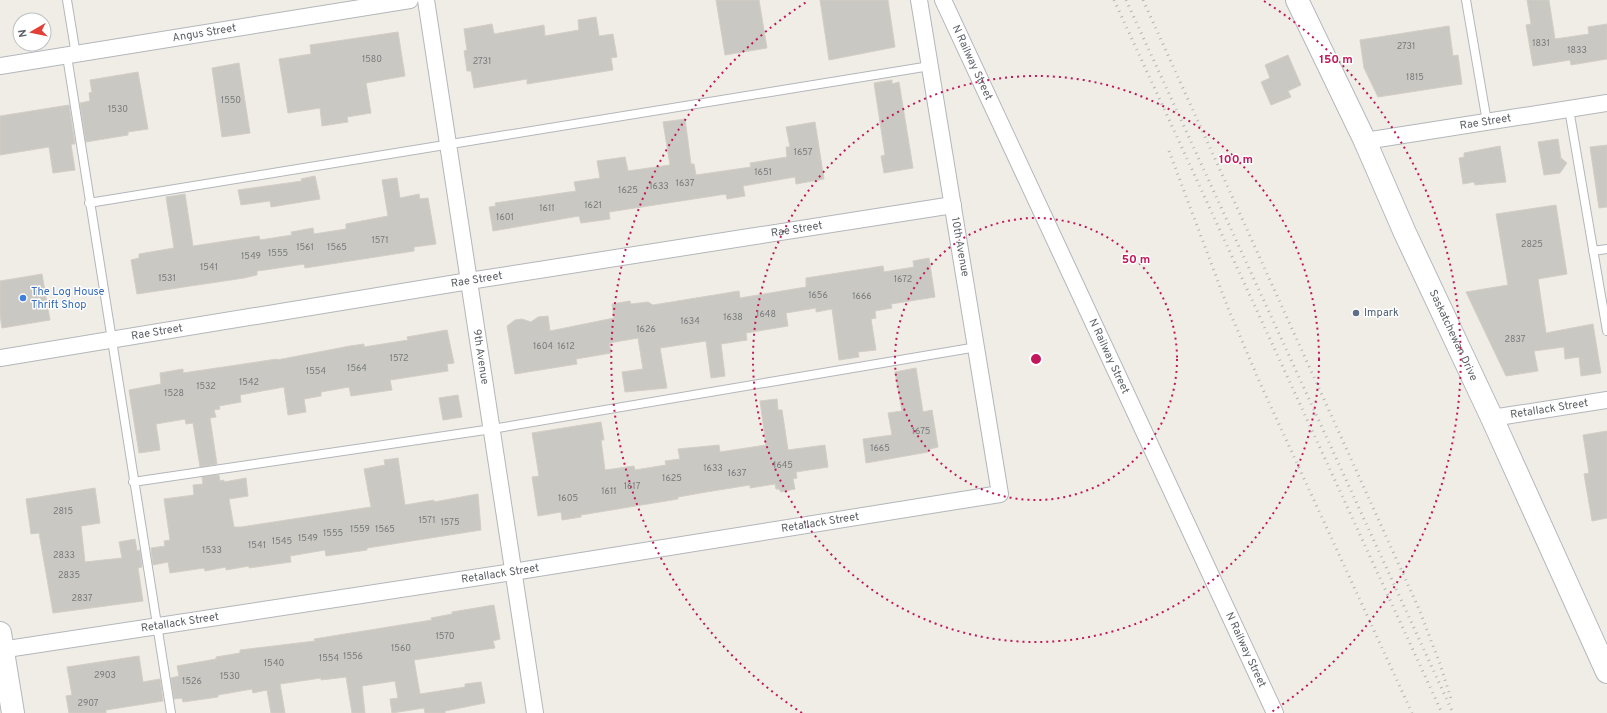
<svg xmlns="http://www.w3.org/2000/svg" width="1607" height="713" font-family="Overpass,sans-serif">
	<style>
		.building { fill: #cac8c3; stroke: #d4cec4 }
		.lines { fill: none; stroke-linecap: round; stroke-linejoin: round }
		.service-casing { stroke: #b3b6ba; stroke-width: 10 }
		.minor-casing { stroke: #b3b6ba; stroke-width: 18 }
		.secondary-casing { stroke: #b4b8bd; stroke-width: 24 }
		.service { stroke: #fff; stroke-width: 8 }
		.minor { stroke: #fff; stroke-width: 16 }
		.secondary { stroke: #fff; stroke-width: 22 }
		.rail { stroke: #b4b5b6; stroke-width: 3; stroke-dasharray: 1 5; stroke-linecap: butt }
		.ring { fill: none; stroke: #c2185b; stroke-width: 2; stroke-dasharray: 2 4 }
		.shop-dot { fill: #3f7fe0; stroke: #fff; stroke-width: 1.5 }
		.service-dot { fill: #5c6f8a; stroke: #fff; stroke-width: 1.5 }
		.labels { text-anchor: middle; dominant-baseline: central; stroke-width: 3; stroke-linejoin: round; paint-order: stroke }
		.number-label { font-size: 9px; fill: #787b7d }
		.street-label { font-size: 11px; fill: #5d6166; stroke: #fff }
		.shop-label { font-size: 11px; fill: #366cbe; stroke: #fff; text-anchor: start }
		.service-label { font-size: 11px; fill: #4e5e75; stroke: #fff; text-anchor: start }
		.centre { fill: #c2185b; stroke: #fff; stroke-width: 2 }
		.ring-label { font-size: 12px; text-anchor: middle; font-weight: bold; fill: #c2185b; stroke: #fff; stroke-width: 3; stroke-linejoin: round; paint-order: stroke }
	</style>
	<rect width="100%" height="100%" fill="#efede6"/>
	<path class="building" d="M716,0H759L767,48L725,55Z
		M820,0H888L895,47L829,60Z
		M1527,0H1549L1555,39L1589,34L1588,27L1607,24V59L1571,65L1570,60L1533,66L1526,25L1531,24Z
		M596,17L599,36L613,34L617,57L611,58L613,70L527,84V79L474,88L471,71H467L464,51L467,50L464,29L492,24L494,34L544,25L545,36L579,30L578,20Z
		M1449,26L1453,56L1458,55L1462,84L1378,97L1364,68L1360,40Z
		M398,32L405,76L366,83L371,113L347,117L348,122L322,126L320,108L288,113L279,59L311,54L310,45Z
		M1288,55L1301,85L1288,91L1291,97L1271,105L1261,82L1270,78L1265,65Z
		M239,63L250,133L222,137L212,68Z
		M138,72L148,129L128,132V135L86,142L80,103L90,101L89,93L92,92L90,80Z
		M892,80V84L899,82L913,168L884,173L881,156L885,155L874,83Z
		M69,105L75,144H71L75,170L53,173L49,147L0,155V116Z
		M685,119L691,164H694L696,175L751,167L750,163L787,157L786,147H790L786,127L815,122L824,179L796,184L795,177L743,186L745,196L727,199L726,194L609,212L610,219L581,223L579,216L493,231L489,207L496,206L495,203L576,191L574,182L600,178L597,161L625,157L628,171L670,165L663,122Z
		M1558,139L1561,158L1567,163L1560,173L1544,175L1538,142Z
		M1607,145V207L1599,208L1590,147Z
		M1500,146L1506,182L1475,185L1474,182L1463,184L1459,158L1464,157V153Z
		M315,176L320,199L271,207L270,201L241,205L238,190L302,181L301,179Z
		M397,178L400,198L419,194L420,199L428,198L436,244L414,247V251L305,268L304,264L265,270L257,271V275L244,278L137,294L131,260L139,258V254L174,248L166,197L185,194L193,246L259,236L260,240L292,235L291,232L313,228L314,234L346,229V224L388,216L382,180Z
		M1556,205L1567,274L1538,279L1546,333L1593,324L1601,373L1581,376L1579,357L1565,359L1564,347L1534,351L1538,371L1506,376L1466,292L1508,285L1496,214Z
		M929,258L935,297L891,304L892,308L875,311L876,318L871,319L876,350L858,352L859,357L839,360L832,309L816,312V308L786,313L788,326L746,333L747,340L721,344L725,376L711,378L706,341L660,348L667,388L625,392L622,372L643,369L638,338L609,343L611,353L576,359L577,364L515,374L507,326L515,320L522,319L531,322L538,317L548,316L550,331L614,318L612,304L630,301L631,304L648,302L653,305L739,291L740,298L806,287V278L883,266L884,272L914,267L913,261Z
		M42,274L50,320L2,328L0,315V281Z
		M447,330L454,363L447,364L448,371L390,380L392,390L351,396L349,387L321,392V396L304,399L306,412L288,415L284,387L240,395L241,402L219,406L220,409L214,410L216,417L210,418L217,464L200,467L193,423L186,424L185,419L156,424L160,450L139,453L129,390L161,384L160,373L183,369V373L277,359V360L350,346L364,344V347L408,340L407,337Z
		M916,368L923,412L932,410L938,447L927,450L928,452L866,463L863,439L892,435L888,413L902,411L895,372Z
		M458,395L462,417L443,420L439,398Z
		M777,399L778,410H782L788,450L825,445L828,467L796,472L797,478L793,479L795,489L781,492L779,489H776L775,484L750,488V485L706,492L678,497V499L581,515V517L562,520L561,512L538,516L532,477L539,476L532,433L601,422L604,440H601L605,470L634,466L635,470L666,465L665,461L680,459L678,449L719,445L720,452L766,445L760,401Z
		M1607,431V518L1592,521L1584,474L1589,473L1583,435Z
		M398,458L405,505L434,500V502L478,494L481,530L367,548V550L326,556L325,550L290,556L291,562L249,568V566L226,570V567L205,571L204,568L170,573L168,562L153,565L151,548L165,546L164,541L170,540L164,499L194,495L193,485L203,484L202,477L219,475L220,481L224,480V482L246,478L248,496L229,499L234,527H241L371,507L364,469L385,465L384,460Z
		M95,488L100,523L81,526L85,562L122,558L119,542L135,539L137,551L140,550L142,567L138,568L143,601L53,613L39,533L31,534L26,499Z
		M494,605L500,639L493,641L495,648L414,660L420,694L465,687V684L481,682L485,703L445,711V713H425L424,708L392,713L390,699L398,698L395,681L362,686L365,713H352L346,677L321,680V678L280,684L285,713H271L267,690L253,693L252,689L218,695V697L183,702L182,698L174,699L171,678L179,676L177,666L216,659V657L240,653V650L315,641L314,639L432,620L431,618L452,614V612Z
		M139,656L143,682L160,679L163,701L106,710V713H69L66,696L72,695L67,667Z"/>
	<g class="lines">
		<defs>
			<path id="service" d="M67,0L76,55
				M1466,0L1487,122
				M67,56L171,713
				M1569,109L1607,331
				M89,203L930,66
				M1593,251L1607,249
				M133,482L492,429L977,347"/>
			<g id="minor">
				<path id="s1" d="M426,0L535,713"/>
				<path id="s2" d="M943,0L1275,713"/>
				<path id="s3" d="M0,66L410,0"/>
				<path id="s4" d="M1365,141L1607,103"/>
				<path id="s5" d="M0,358L469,281L953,205"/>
				<path id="s6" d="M1492,418L1607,400"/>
				<path id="s7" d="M0,650L513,572L1000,494L919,0"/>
			</g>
			<g id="secondary">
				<path id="s8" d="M1297,0L1365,141L1405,233L1492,418L1607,672"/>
				<path d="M0,633L13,713"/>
			</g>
		</defs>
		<use href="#service" class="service-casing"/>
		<use href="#minor" class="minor-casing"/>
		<use href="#secondary" class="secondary-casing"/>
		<use href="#service" class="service"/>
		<use href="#minor" class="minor"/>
		<use href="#secondary" class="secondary"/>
		<path class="rail" d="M1114,0L1442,713
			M1126,0L1453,713
			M1143,0L1419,609L1440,664L1452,702
			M1169,151L1228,308L1260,383L1412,713"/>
	</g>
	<g class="ring">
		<circle cx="1036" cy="359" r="141"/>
		<circle cx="1036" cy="359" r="283"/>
		<path d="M802 713A424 424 0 0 1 808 1M1264 1A424 424 0 0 1 1270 713"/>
	</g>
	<circle class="shop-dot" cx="23" cy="298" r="4"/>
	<circle class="service-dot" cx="1356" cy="313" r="4"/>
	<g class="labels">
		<g class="number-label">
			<text x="1541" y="43">1831</text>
			<text x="1406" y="46">2731</text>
			<text x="1577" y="50">1833</text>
			<text x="372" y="59">1580</text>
			<text x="482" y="61">2731</text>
			<text x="1415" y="77">1815</text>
			<text x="231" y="100">1550</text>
			<text x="118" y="109">1530</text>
			<text x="803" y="152">1657</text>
			<text x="763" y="172">1651</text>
			<text x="685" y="183">1637</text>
			<text x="659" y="186">1633</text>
			<text x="628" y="190">1625</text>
			<text x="593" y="205">1621</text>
			<text x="547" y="208">1611</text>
			<text x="505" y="217">1601</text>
			<text x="380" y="240">1571</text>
			<text x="1532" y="244">2825</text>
			<text x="305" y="247">1561</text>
			<text x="337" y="247">1565</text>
			<text x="278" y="253">1555</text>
			<text x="251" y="256">1549</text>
			<text x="209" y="267">1541</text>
			<text x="167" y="278">1531</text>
			<text x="903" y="279">1672</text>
			<text x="818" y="295">1656</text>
			<text x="862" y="296">1666</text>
			<text x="766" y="314">1648</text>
			<text x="733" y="317">1638</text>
			<text x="690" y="321">1634</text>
			<text x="646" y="329">1626</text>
			<text x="1515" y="339">2837</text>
			<text x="543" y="346">1604</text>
			<text x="566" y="346">1612</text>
			<text x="399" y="358">1572</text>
			<text x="357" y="368">1564</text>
			<text x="316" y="371">1554</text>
			<text x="249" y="382">1542</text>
			<text x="206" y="386">1532</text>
			<text x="174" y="393">1528</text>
			<text x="921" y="431">1675</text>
			<text x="880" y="448">1665</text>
			<text x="783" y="465">1645</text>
			<text x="713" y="468">1633</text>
			<text x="737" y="473">1637</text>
			<text x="672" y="478">1625</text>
			<text x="632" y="486">1617</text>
			<text x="609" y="491">1611</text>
			<text x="568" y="498">1605</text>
			<text x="63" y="511">2815</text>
			<text x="427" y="520">1571</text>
			<text x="450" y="522">1575</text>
			<text x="360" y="529">1559</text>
			<text x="385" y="529">1565</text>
			<text x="333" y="533">1555</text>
			<text x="308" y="538">1549</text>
			<text x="282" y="541">1545</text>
			<text x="257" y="545">1541</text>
			<text x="212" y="550">1533</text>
			<text x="64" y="555">2833</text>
			<text x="69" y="575">2835</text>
			<text x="82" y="598">2837</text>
			<text x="445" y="636">1570</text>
			<text x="401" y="648">1560</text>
			<text x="353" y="656">1556</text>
			<text x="329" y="658">1554</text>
			<text x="274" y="663">1540</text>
			<text x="105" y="675">2903</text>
			<text x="230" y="676">1530</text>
			<text x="192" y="681">1526</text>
			<text x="88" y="703">2907</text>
		</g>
		<g class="street-label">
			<text stroke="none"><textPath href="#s3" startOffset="207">Angus Street</textPath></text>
			<text stroke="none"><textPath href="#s2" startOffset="69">N Railway Street</textPath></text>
			<text stroke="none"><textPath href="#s4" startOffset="122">Rae Street</textPath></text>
			<text stroke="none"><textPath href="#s5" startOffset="807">Rae Street</textPath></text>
			<text transform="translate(960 247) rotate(80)">10th Avenue</text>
			<text stroke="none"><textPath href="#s5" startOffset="483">Rae Street</textPath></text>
			<text stroke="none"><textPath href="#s5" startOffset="159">Rae Street</textPath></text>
			<text stroke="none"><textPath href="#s8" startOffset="370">Saskatchewan Drive</textPath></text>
			<text stroke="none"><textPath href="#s2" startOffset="393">N Railway Street</textPath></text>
			<text stroke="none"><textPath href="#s1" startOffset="361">9th Avenue</textPath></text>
			<text stroke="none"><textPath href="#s6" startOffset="58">Retallack Street</textPath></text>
			<text stroke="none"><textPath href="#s7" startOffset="830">Retallack Street</textPath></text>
			<text stroke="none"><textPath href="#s7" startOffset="506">Retallack Street</textPath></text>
			<text stroke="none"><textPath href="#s7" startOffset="182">Retallack Street</textPath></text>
			<text stroke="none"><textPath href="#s2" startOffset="717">N Railway Street</textPath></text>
		</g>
		<g class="shop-label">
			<text x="31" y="292">The Log House<tspan x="31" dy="13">Thrift Shop</tspan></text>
		</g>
		<g class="service-label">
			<text x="1364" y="313">Impark</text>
		</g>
	</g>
	<circle cx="1036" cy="359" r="6" class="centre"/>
	<g class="ring-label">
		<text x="1336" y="63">150 m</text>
		<text x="1236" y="163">100 m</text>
		<text x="1136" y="263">50 m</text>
	</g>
	<g transform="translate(32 32) rotate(261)"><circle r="19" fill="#ffffff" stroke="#bec0c2"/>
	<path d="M0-3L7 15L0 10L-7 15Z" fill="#e43f37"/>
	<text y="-6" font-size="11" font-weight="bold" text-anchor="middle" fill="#5d6166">N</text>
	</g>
</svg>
